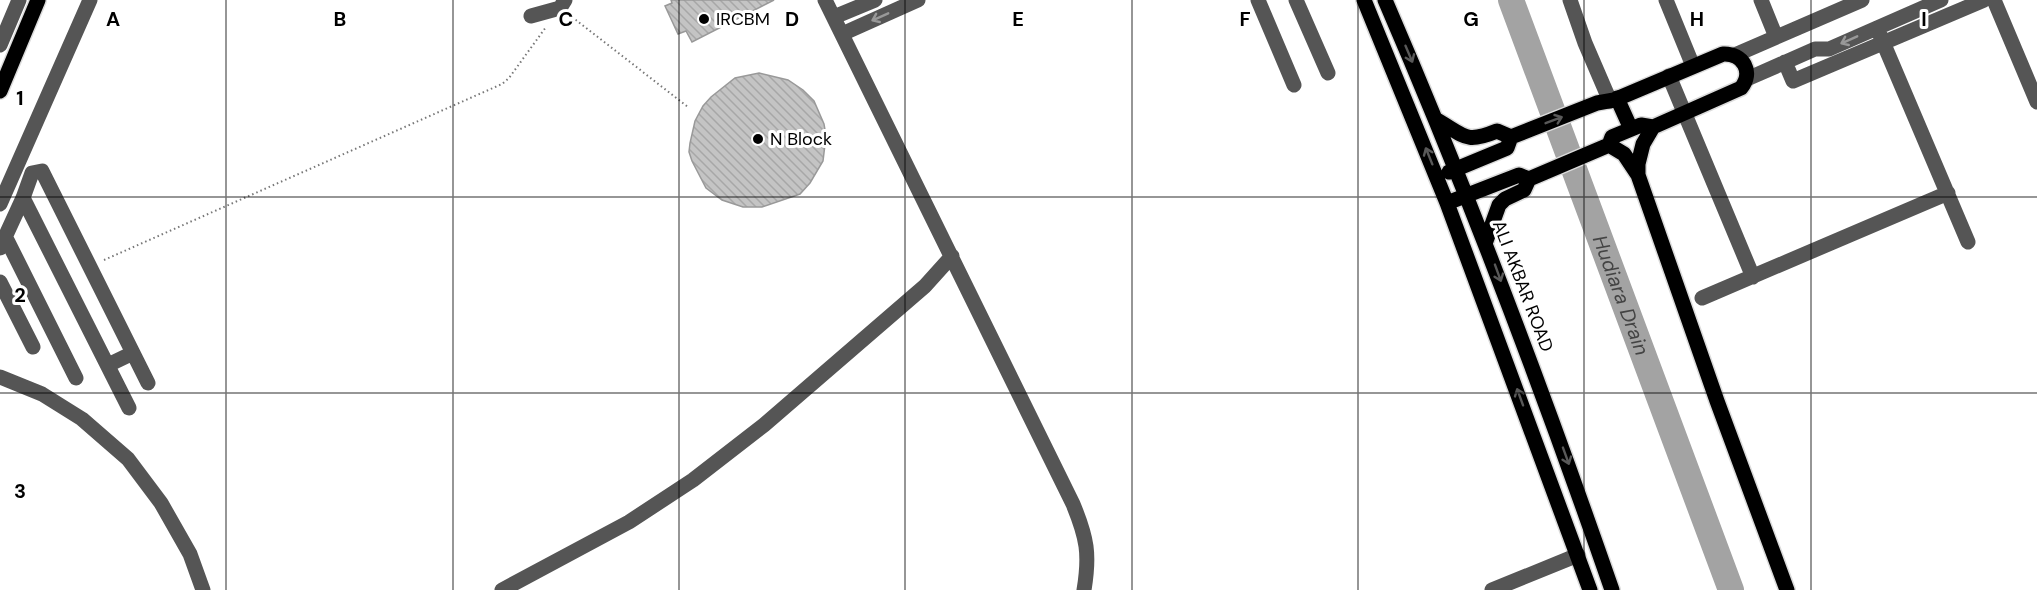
<svg xmlns="http://www.w3.org/2000/svg" width="2037" height="590" font-family="'DM Sans',sans-serif">
	<style>
		.lines { fill: none; stroke-linecap: round; stroke-linejoin: round }
		.river { stroke: #a3a3a3; stroke-width: 26 }
		.building { fill: url(#building-back-hatch); stroke: #999; stroke-width: 1.5 }
		.major-casing { stroke: #dbdbdb; stroke-width: 18 }
		.path { stroke: #777; stroke-width: 2; stroke-dasharray: 1.5 3; stroke-linecap: butt }
		.minor { stroke: #555; stroke-width: 15 }
		.major { stroke: #000; stroke-width: 15 }
		.oneway { stroke: #999 }
		.oneway2 { stroke: #595959 }
		.grid { fill: none; stroke: #000; stroke-width: 1.5; stroke-opacity: 0.55 }
		.poi-dot { fill: #000; stroke: #fff; stroke-width: 2 }
		.labels { text-anchor: middle; dominant-baseline: central; stroke-width: 6; stroke-linejoin: round; paint-order: stroke }
		.poi-label { font-size: 18px; fill: #000; stroke: #fff; text-anchor: start }
		.street-label { font-size: 18px; fill: #000; stroke: #fff }
		.water-label { font-size: 20px; font-style: italic; fill: #444; stroke: #fff }
		.grid-label { font-size: 20px; text-anchor: middle; font-weight: bold; fill: #000; stroke: #fff; stroke-width: 6; stroke-linejoin: round; paint-order: stroke }
	</style>
	<defs>
		<pattern id="building-back-hatch" width="6" height="6" patternUnits="userSpaceOnUse" patternTransform="scale(1.5)"><rect width="6" height="6" fill="#c4c4c4"/><path d="M-1 5l2 2M0 0l6 6M5-1l2 2" fill="none" stroke="#a7a7a7"/></pattern>
	</defs>
	<rect width="100%" height="100%" fill="#fff"/>
	<g class="lines">
		<path class="river" id="s1" d="M1511,0L1731,590"/>
	</g>
	<path class="building" d="M671,0H774L692,42L686,31L678,34L665,6L672,3Z
		M759,73L788,80L803,90L814,101L824,124L826,136L823,161L810,183L800,194L762,207H743L722,200L706,188L692,161L689,152L690,143L695,121L703,106L711,97L735,78Z"/>
	<g class="lines">
		<defs>
			<path id="major" d="M1364,0L1447,203L1590,590
				M1385,0C1469,194 1543,391 1612,590
				M0,91L38,0
				M1617,98L1631,129
				M1437,120C1465,136 1465,144 1497,131L1511,137L1597,103L1614,100L1723,54C1743,53 1754,72 1741,88L1653,127L1643,144L1638,164V175
				M1609,145L1612,137L1641,125L1653,127
				M1449,172L1507,148L1511,137
				M1447,203L1519,175L1529,179L1609,145L1624,154L1638,175L1717,401L1787,590
				M1486,241L1499,205L1505,199L1524,190L1529,179"/>
		</defs>
		<use href="#major" class="major-casing"/>
		<path class="path" d="M572,17L688,107
			M104,260L502,84L509,78L546,27"/>
		<path class="minor" d="M825,0L1073,504C1087,538 1090,554 1084,590
			M1258,0L1294,85
			M1296,0L1328,73
			M1570,0L1585,43L1610,101
			M1666,0L1693,66
			M1761,0L1776,37
			M1994,0L2037,102
			M531,16L560,8L565,0
			M834,17L875,0
			M1877,28L1968,242
			M842,34L918,0
			M0,45L19,0
			M1735,55L1862,0
			M1785,62L1793,81L1984,0
			M1669,76L1753,277
			M1747,79L1815,49H1829L1941,0
			M23,198L129,408
			M0,204L90,0
			M5,236L76,378
			M0,248L23,198L32,173L42,171L148,383
			M0,282L33,347
			M1702,298L1948,193
			M108,365L133,353
			M0,377L42,394L82,419L128,459L161,503L190,554L203,590
			M502,590L629,522L693,480L764,425L925,286L952,256
			M1492,590L1578,555"/>
		<use href="#major" class="major"/>
	</g>
	<defs><path id="oneway-shaft" d="M-6 0H5M1.5-3L5.5 0L1.5 3" fill="none" stroke-width="1.6" stroke-linecap="round" stroke-linejoin="round" transform="scale(1.5)"/></defs>
	<g class="oneway">
		<use href="#oneway-shaft" transform="translate(880 17) rotate(156)"/>
		<use href="#oneway-shaft" transform="translate(1849 40) rotate(156)"/>
	</g>
	<g class="oneway2">
		<use href="#oneway-shaft" transform="translate(1409 54) rotate(67)"/>
		<use href="#oneway-shaft" transform="translate(1554 120) rotate(-21)"/>
		<use href="#oneway-shaft" transform="translate(1429 156) rotate(-112)"/>
		<use href="#oneway-shaft" transform="translate(1498 273) rotate(70)"/>
		<use href="#oneway-shaft" transform="translate(1520 397) rotate(-110)"/>
		<use href="#oneway-shaft" transform="translate(1566 456) rotate(70)"/>
	</g>
	<path class="grid" d="M226,0V590M453,0V590M679,0V590M905,0V590M1132,0V590M1358,0V590M1584,0V590M1811,0V590M0,197H2037M0,393H2037"/>
	<g class="poi-dot">
		<circle cx="704" cy="19" r="6"/>
		<circle cx="758" cy="139" r="6"/>
	</g>
	<g class="labels">
		<g class="poi-label">
			<text x="716" y="19">IRCBM</text>
			<text x="770" y="139">N Block</text>
		</g>
		<g class="street-label">
			<text transform="translate(1523 286) rotate(69)">ALI AKBAR ROAD</text>
		</g>
		<g class="water-label">
			<text stroke="none"><textPath href="#s1" startOffset="315">Hudiara Drain</textPath></text>
		</g>
	</g>
	<g class="grid-label">
		<text x="113" y="26">A</text>
		<text x="340" y="26">B</text>
		<text x="566" y="26">C</text>
		<text x="792" y="26">D</text>
		<text x="1018" y="26">E</text>
		<text x="1245" y="26">F</text>
		<text x="1471" y="26">G</text>
		<text x="1697" y="26">H</text>
		<text x="1924" y="26">I</text>
		<text x="20" y="105">1</text>
		<text x="20" y="302">2</text>
		<text x="20" y="498">3</text>
	</g>
</svg>
